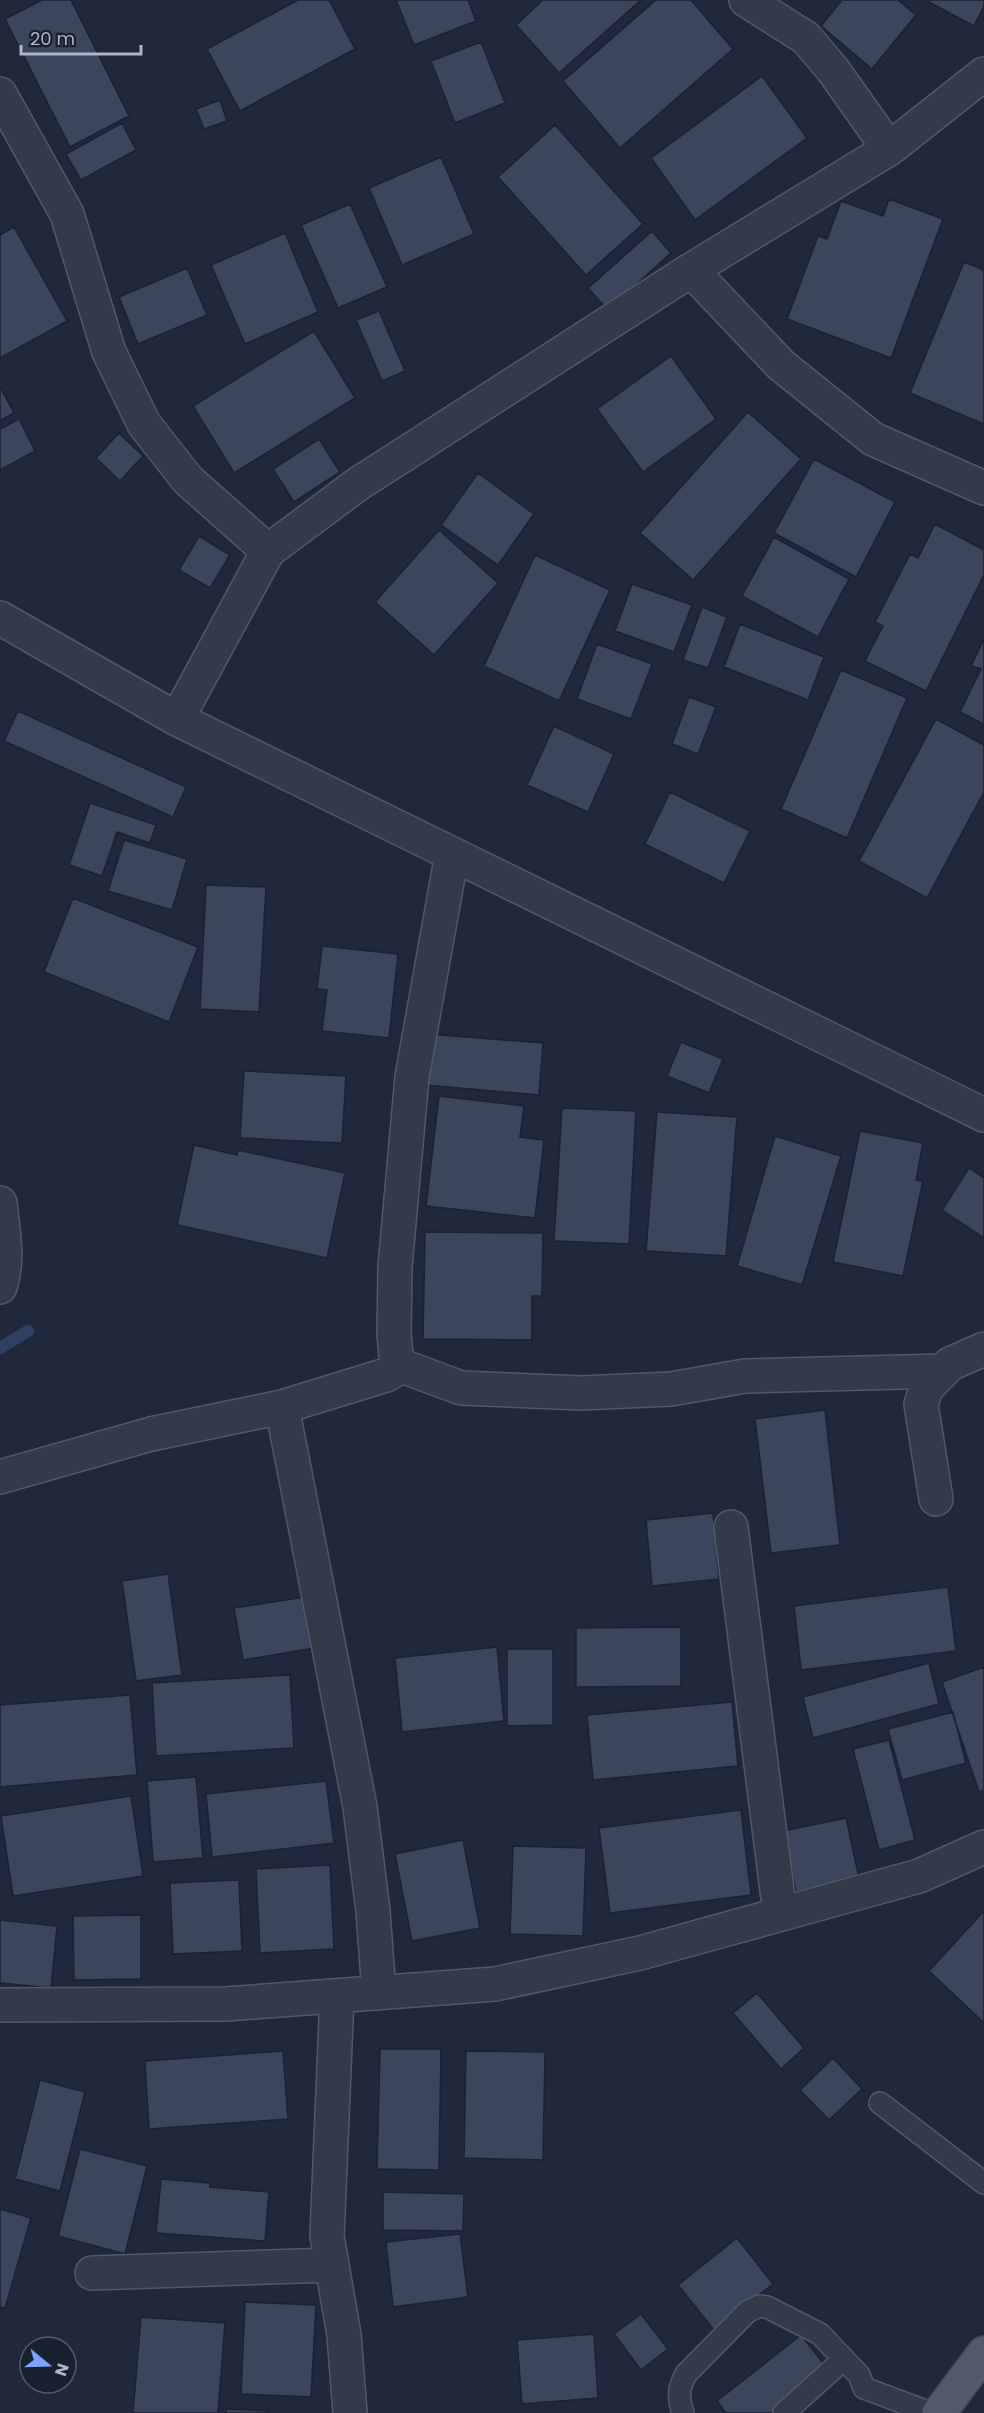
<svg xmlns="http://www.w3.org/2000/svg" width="984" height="2413" font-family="Poppins,sans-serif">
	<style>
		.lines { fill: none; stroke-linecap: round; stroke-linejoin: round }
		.stream { stroke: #2f4062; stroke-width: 12 }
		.building { fill: #3b455b; stroke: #1b2231; stroke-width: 1.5 }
		.service-casing { stroke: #515869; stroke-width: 24 }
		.minor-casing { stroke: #515869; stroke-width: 36 }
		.tertiary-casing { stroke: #515869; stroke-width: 36 }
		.primary-casing { stroke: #3d4454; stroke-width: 36 }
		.service { stroke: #333b4b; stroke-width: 21 }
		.minor { stroke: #333b4b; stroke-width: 33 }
		.tertiary { stroke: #333b4b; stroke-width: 33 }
		.primary { stroke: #515a6b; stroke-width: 33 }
	</style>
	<rect width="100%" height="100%" fill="#1f293b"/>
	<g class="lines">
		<path class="stream" d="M0,1348L28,1331"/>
	</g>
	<path class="building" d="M42,0H71L129,116L70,147L5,19Z
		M298,0H329L355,49L240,111L207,49Z
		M396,0H468L476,21L414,45Z
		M543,0H641L559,73L516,25Z
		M656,0H691L733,49L620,148L563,81Z
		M842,0H898L916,15L872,69L821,26Z
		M925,0H984V6L974,26Z
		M481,42L505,103L455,123L431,61Z
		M762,76L807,138L695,220L651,158Z
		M220,100L227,121L204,129L196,109Z
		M122,123L136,150L81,180L66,154Z
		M555,125L643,224L586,275L498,177Z
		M441,157L474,234L402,265L369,188Z
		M889,199L943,219L891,358L787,319L818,236L827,239L841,201L883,216Z
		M350,204L387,287L338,308L301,225Z
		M14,227L67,321L0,358V235Z
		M652,231L671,253L608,310L588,288Z
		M285,233L318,312L245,344L211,265Z
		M964,262L984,270V424L910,393Z
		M187,268L207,315L138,344L119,297Z
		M379,311L405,371L382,381L356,320Z
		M314,331L355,398L234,473L193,406Z
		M671,356L716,419L643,472L597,409Z
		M0,387L14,413L0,420Z
		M748,412L801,459L693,580L640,533Z
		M19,419L35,451L0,470V429Z
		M119,433L143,456L120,481L96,458Z
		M319,439L340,472L294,502L273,469Z
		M814,459L895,502L856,577L774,533Z
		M478,473L534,514L498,565L441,525Z
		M935,524L984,550V575L926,691L865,661L883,626L875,622L910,554L918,558Z
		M439,530L498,583L434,655L375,602Z
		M199,536L230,555L210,588L179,570Z
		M774,537L849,579L818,637L742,596Z
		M535,555L610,590L559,701L484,666Z
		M632,584L692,605L674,652L615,631Z
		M702,607L727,617L708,668L683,660Z
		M740,624L824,657L808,700L724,667Z
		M984,639V724L960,712L981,669L971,666Z
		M597,644L652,664L631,719L577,699Z
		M841,670L907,698L847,838L781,809Z
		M689,697L716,707L698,754L672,744Z
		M18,711L186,787L173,817L4,741Z
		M936,719L984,745V792L927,898L859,861Z
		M554,726L614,754L588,812L527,785Z
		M670,792L750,831L724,883L645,844Z
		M90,803L156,825L150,843L117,832L102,876L69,865Z
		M124,840L187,859L172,910L108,891Z
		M206,885L266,887L259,1012L200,1009Z
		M73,898L198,947L169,1022L44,972Z
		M322,946L398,954L389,1038L322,1031L327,990L317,989Z
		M429,1034L543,1043L539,1095L425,1085Z
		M681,1042L723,1059L709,1093L667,1076Z
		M244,1071L346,1076L342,1143L240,1138Z
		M439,1096L524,1106L520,1137L544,1140L535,1218L426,1206Z
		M562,1108L636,1111L629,1244L554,1241Z
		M657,1112L737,1117L726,1256L646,1251Z
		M860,1131L923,1143L916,1180L923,1181L903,1276L833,1262Z
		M775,1136L841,1156L802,1285L737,1266Z
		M194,1145L237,1155L238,1150L345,1173L327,1258L177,1225Z
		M969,1168L984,1178V1238L942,1210Z
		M425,1232L543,1233L542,1296H532V1340L423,1339Z
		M825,1410L840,1545L771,1553L755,1419Z
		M713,1513L719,1579L652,1586L646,1520Z
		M168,1574L182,1675L136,1681L122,1581Z
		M948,1587L956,1651L801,1670L794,1606Z
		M311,1596L320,1647L243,1660L234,1608Z
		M681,1627V1686L576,1687V1628Z
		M497,1647L504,1721L402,1732L395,1658Z
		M507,1649H553V1725L507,1726Z
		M929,1663L939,1704L813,1738L803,1697Z
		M984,1667V1790L979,1792L942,1682Z
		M290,1675L294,1748L156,1756L152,1683Z
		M130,1695L137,1775L0,1787V1705Z
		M732,1702L738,1766L593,1780L587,1715Z
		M953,1712L966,1763L902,1780L888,1729Z
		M889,1740L915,1840L879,1850L853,1749Z
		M196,1777L203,1858L153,1862L147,1781Z
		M326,1781L334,1843L212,1857L206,1794Z
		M131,1796L143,1876L13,1896L1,1816Z
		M741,1810L751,1895L610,1913L599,1828Z
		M846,1818L859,1878L796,1892L783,1831Z
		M463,1840L480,1928L412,1941L395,1854Z
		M513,1846L586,1848L583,1936L510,1934Z
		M330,1865L334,1949L260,1953L256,1869Z
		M239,1880L242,1951L173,1954L170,1883Z
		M984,1911V2023L929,1971Z
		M141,1915V1979L74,1980L73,1916Z
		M0,1920L57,1926L51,1988L0,1983Z
		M757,1993L804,2048L781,2069L733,2013Z
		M380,2049H441L439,2170L377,2169Z
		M283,2051L288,2119L149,2129L145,2061Z
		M466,2051L545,2052L543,2160L464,2158Z
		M833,2058L862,2089L829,2120L800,2090Z
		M40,2080L85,2092L60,2191L15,2179Z
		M80,2149L147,2166L125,2254L58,2236Z
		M161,2179L210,2183V2187L269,2192L265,2241L156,2233Z
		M383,2192L464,2194L463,2231L383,2230Z
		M0,2209L31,2218L5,2308L0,2307Z
		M460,2234L468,2297L393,2307L386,2242Z
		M737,2238L773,2284L714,2330L678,2285Z
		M245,2302L316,2305L311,2397L241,2394Z
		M641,2314L668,2349L641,2370L614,2334Z
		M141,2317L225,2323L218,2413H133Z
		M594,2334L598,2398L522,2404L517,2340Z
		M801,2335L828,2369L772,2413H726L717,2401Z
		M226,2409L268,2411L267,2413H226Z"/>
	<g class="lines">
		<defs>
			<path id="service" d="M880,2103L984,2183
				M683,2413C678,2398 678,2388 686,2374L747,2312L759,2306L767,2307L820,2334L859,2375L864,2388L931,2413
				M784,2413L843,2360"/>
			<path id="minor" d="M746,0L806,38L833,70L889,149
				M0,94L67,214L109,352L144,424L188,480L268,551
				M691,270L781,365L873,439L984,488
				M177,719L268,551L358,484L691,270L889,149L984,74
				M452,854L412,1077L395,1267L394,1334L396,1356L402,1366L461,1388L581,1393L671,1389L745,1376L943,1371
				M0,1203C3,1231 9,1260 0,1287
				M282,1407L360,1807L373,1911L379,1993
				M0,1477L151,1434L282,1407L386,1375L402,1366
				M936,1499L921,1404L927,1387L950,1364L984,1349
				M731,1527L780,1914
				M337,1996L327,2236L344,2335L350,2413
				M0,2005L226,2004L495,1984L640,1953L919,1876L984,1847
				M92,2273L332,2265"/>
			<path id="tertiary" d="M0,618L177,719L984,1115"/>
			<path id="primary" d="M939,2413L984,2353"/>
		</defs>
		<use href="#service" class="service-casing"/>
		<use href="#minor" class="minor-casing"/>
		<use href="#tertiary" class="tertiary-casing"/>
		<use href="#primary" class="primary-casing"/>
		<use href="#service" class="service"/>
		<use href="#minor" class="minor"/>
		<use href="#tertiary" class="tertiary"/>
		<use href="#primary" class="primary"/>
	</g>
	<g transform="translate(48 2365) rotate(109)"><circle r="28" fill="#19202f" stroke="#555c6c" stroke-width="1.5"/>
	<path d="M0-4.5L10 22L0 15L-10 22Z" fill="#7ba3ff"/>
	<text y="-9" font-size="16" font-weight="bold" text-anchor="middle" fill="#aeb5c7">N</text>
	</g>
	<path d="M21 45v9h120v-9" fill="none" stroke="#aeb5c7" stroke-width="3"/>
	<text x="30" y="45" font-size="18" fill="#aeb5c7" stroke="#19202f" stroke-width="4.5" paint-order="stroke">20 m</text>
</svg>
